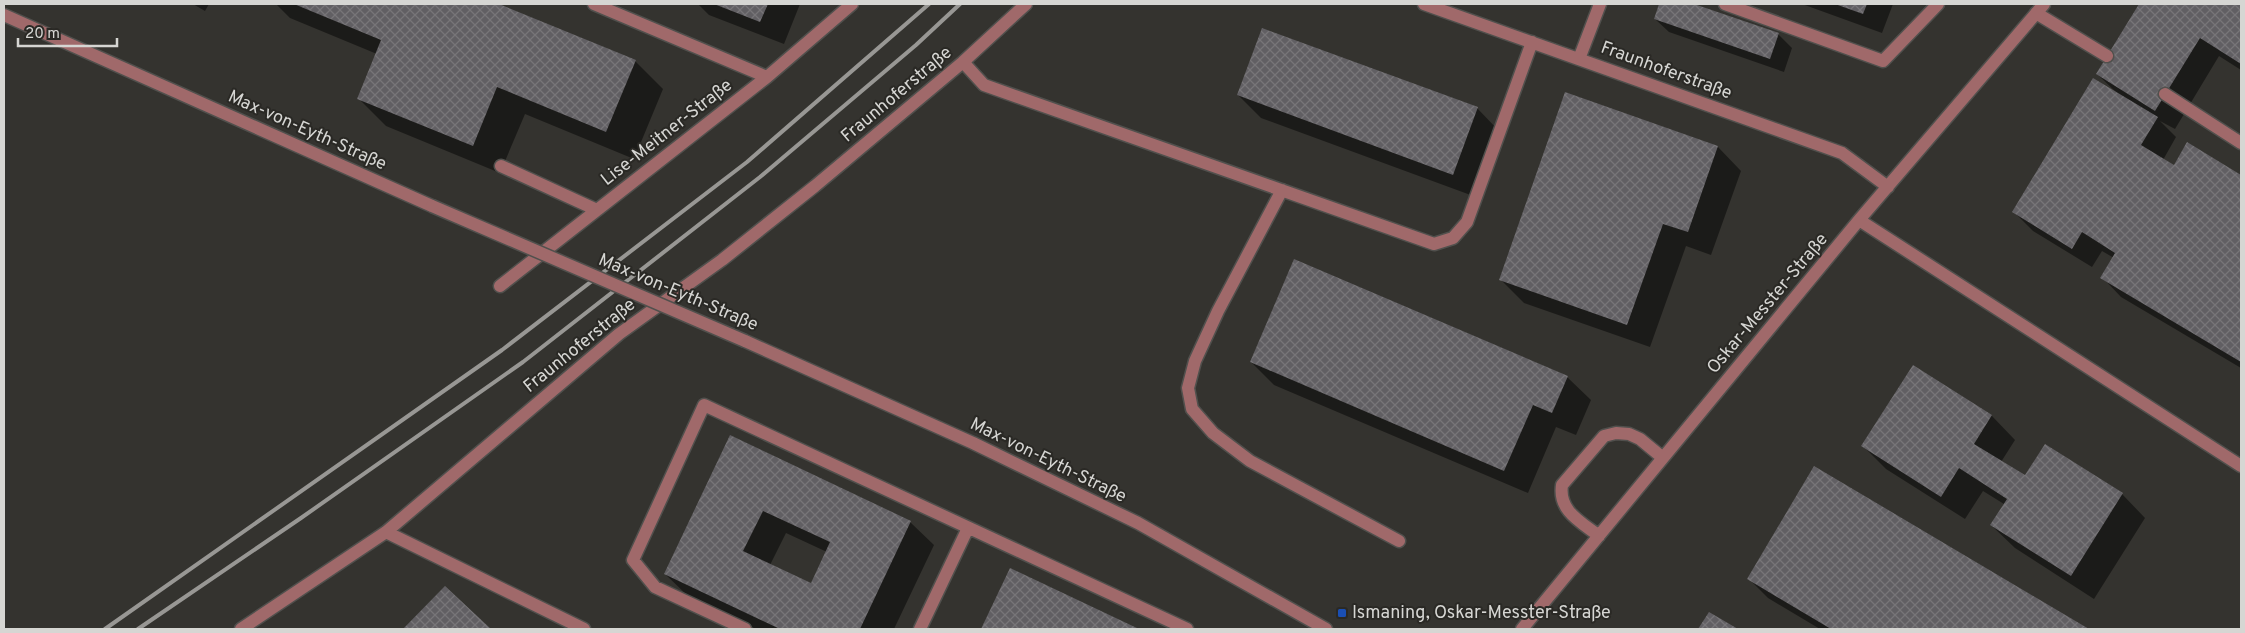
<svg xmlns="http://www.w3.org/2000/svg" width="2245" height="633" font-family="Overpass,sans-serif">
	<style>
		.shadow { fill: #0007; fill-rule: evenodd }
		.building { fill: url(#building-cross-hatch); fill-rule: evenodd }
		.lines { fill: none; stroke-linecap: round; stroke-linejoin: round }
		.minor-casing { stroke: #51504d; stroke-width: 15 }
		.minor { stroke: #a0696a; stroke-width: 12 }
		.rail { stroke: #989794; stroke-width: 4 }
		.minor-bridge-casing { stroke: #51504d; stroke-width: 15; stroke-linecap: butt }
		.minor-bridge { stroke: #a0696a; stroke-width: 12 }
		.transit-dot { fill: #1a4fb4; stroke: #2a2925; stroke-width: 2 }
		.labels { text-anchor: middle; dominant-baseline: central; stroke-width: 4; stroke-linejoin: round; paint-order: stroke }
		.street-label { font-size: 18px; fill: #d6d6d3; stroke: #2a2925 }
		.poi-label { font-size: 18px; fill: #d6d6d3; stroke: #2a2925; text-anchor: start }
	</style>
	<defs>
		<pattern id="building-cross-hatch" width="8" height="8" patternUnits="userSpaceOnUse" patternTransform="scale(1.25)"><rect width="8" height="8" fill="#615f63"/><path d="M0 0l8 8M0 8l8-8" fill="none" stroke="#777578"/></pattern>
	</defs>
	<rect width="100%" height="100%" fill="#34332f"/>
	<path class="shadow" d="M193,4H209L205,11Z
		M276,4H496L635,61L663,89L634,159L525,114L500,173L386,126L358,98L377,54L290,18Z
		M698,4H800L784,44L709,15Z
		M1660,4H1690L1778,34L1792,48L1784,72L1669,32L1655,19Z
		M1802,4H1893L1882,33Z
		M2141,4H2241V70L2219,56L2175,129L2160,121L2176,137L2163,160L2174,167L2187,144L2241,176V368L2121,297L2102,277L2114,258L2102,251L2092,267L2033,231L2014,212L2116,92L2097,74Z
		M1566,93L1718,147L1741,171L1711,255L1686,246L1650,347L1524,303L1500,279Z
		M1238,95L1477,108L1500,132L1476,197L1261,118Z
		M1251,362L1567,377L1591,400L1576,435L1556,427L1528,493L1274,385Z
		M1913,367L1992,416L2015,440L2001,462L2025,477L2122,494L2145,518L2094,599L2015,548L1991,525L2004,504L1983,491L1965,519L1886,469L1863,446Z
		M731,436L910,522L934,545L894,629H756L689,597L665,574ZM786,533L827,552L811,585L770,565Z
		M1815,468L2087,629H1820L1768,598L1749,579Z
		M1011,570L1137,629H983Z
		M445,588L489,629H405Z"/>
	<path class="building" d="M294,4H499L636,60L606,132L497,87L473,146L357,99L381,40Z
		M714,4H768L760,22Z
		M1659,4H1694L1779,33L1770,59L1654,19Z
		M1835,4H1867L1863,14Z
		M2139,4H2241V64L2200,38L2155,111L2096,74Z
		M1262,28L1478,107L1453,175L1237,95Z
		M2093,78L2158,117L2141,145L2174,165L2187,142L2241,175V362L2100,278L2115,253L2082,232L2072,249L2012,212Z
		M1565,92L1718,146L1688,232L1663,224L1627,325L1499,280Z
		M1294,259L1568,376L1552,413L1533,405L1504,471L1250,362Z
		M1913,365L1992,415L1974,444L2025,475L2045,444L2123,493L2071,576L1990,525L2007,499L1959,468L1941,497L1861,446Z
		M730,435L911,521L860,629H780L664,574ZM763,511L830,542L811,583L743,551Z
		M1814,466L2089,629H1831L1747,579Z
		M1010,568L1139,629H981Z
		M445,586L491,629H403Z
		M1709,612L1738,629H1698Z"/>
	<g class="lines">
		<defs>
			<path id="minor" d="M594,4L767,77
				M1424,4L1842,153L1888,187
				M1725,4L1883,61L1938,4
				M2036,13L2107,56
				M4,15L432,206
				M1579,59L1600,4
				M963,62L984,85L1434,244L1453,238L1467,222L1532,42
				M2165,94L2241,143
				M501,166L597,210
				M1282,190L1218,311L1195,361L1188,388L1192,409L1213,433L1250,461L1399,541
				M1859,220L2241,466
				M500,286L767,77L852,4
				M745,341L973,443L1138,523L1326,629
				M386,532L584,629
				M1599,536C1581,522 1558,511 1562,485L1604,436L1616,433L1629,434L1640,439L1663,458
				M241,629L386,532L619,334L722,260L815,186L963,62L1026,4
				M745,629L655,587L633,560L704,405L1187,629
				M920,629L968,528
				M1522,629L1859,220L2044,4"/>
		</defs>
		<use href="#minor" class="minor-casing"/>
		<use href="#minor" class="minor"/>
		<path class="rail" d="M105,629L502,350L747,162L929,4
			M138,629L301,518L523,362L760,177L916,45L960,4"/>
		<defs>
			<path id="minor-bridge" d="M432,206L745,341"/>
		</defs>
		<use href="#minor-bridge" class="minor-bridge-casing"/>
		<use href="#minor-bridge" class="minor-bridge"/>
	</g>
	<rect class="transit-dot" x="1337" y="608" width="10" height="10" rx="2.5"/>
	<g class="labels">
		<g class="street-label">
			<text transform="translate(1666 71) rotate(20)">Fraunhoferstraße</text>
			<text transform="translate(897 95) rotate(-40)">Fraunhoferstraße</text>
			<text transform="translate(307 131) rotate(24)">Max-von-Eyth-Straße</text>
			<text transform="translate(667 133) rotate(-38)">Lise-Meitner-Straße</text>
			<text transform="translate(678 293) rotate(23)">Max-von-Eyth-Straße</text>
			<text transform="translate(1768 304) rotate(-50)">Oskar-Messter-Straße</text>
			<text transform="translate(580 346) rotate(-39)">Fraunhoferstraße</text>
			<text transform="translate(1048 461) rotate(26)">Max-von-Eyth-Straße</text>
		</g>
		<g class="poi-label">
			<text x="1352" y="613">Ismaning, Oskar-Messter-Straße</text>
		</g>
	</g>
	<rect width="2245" height="633" fill="none" stroke="#d6d6d3" stroke-width="10"/>
	<path d="M18 38v8h99v-8" fill="none" stroke="#d6d6d3" stroke-width="2.5"/>
	<text x="25" y="38" font-size="15" fill="#d6d6d3" stroke="#2a2925" stroke-width="4" paint-order="stroke">20 m</text>
</svg>
